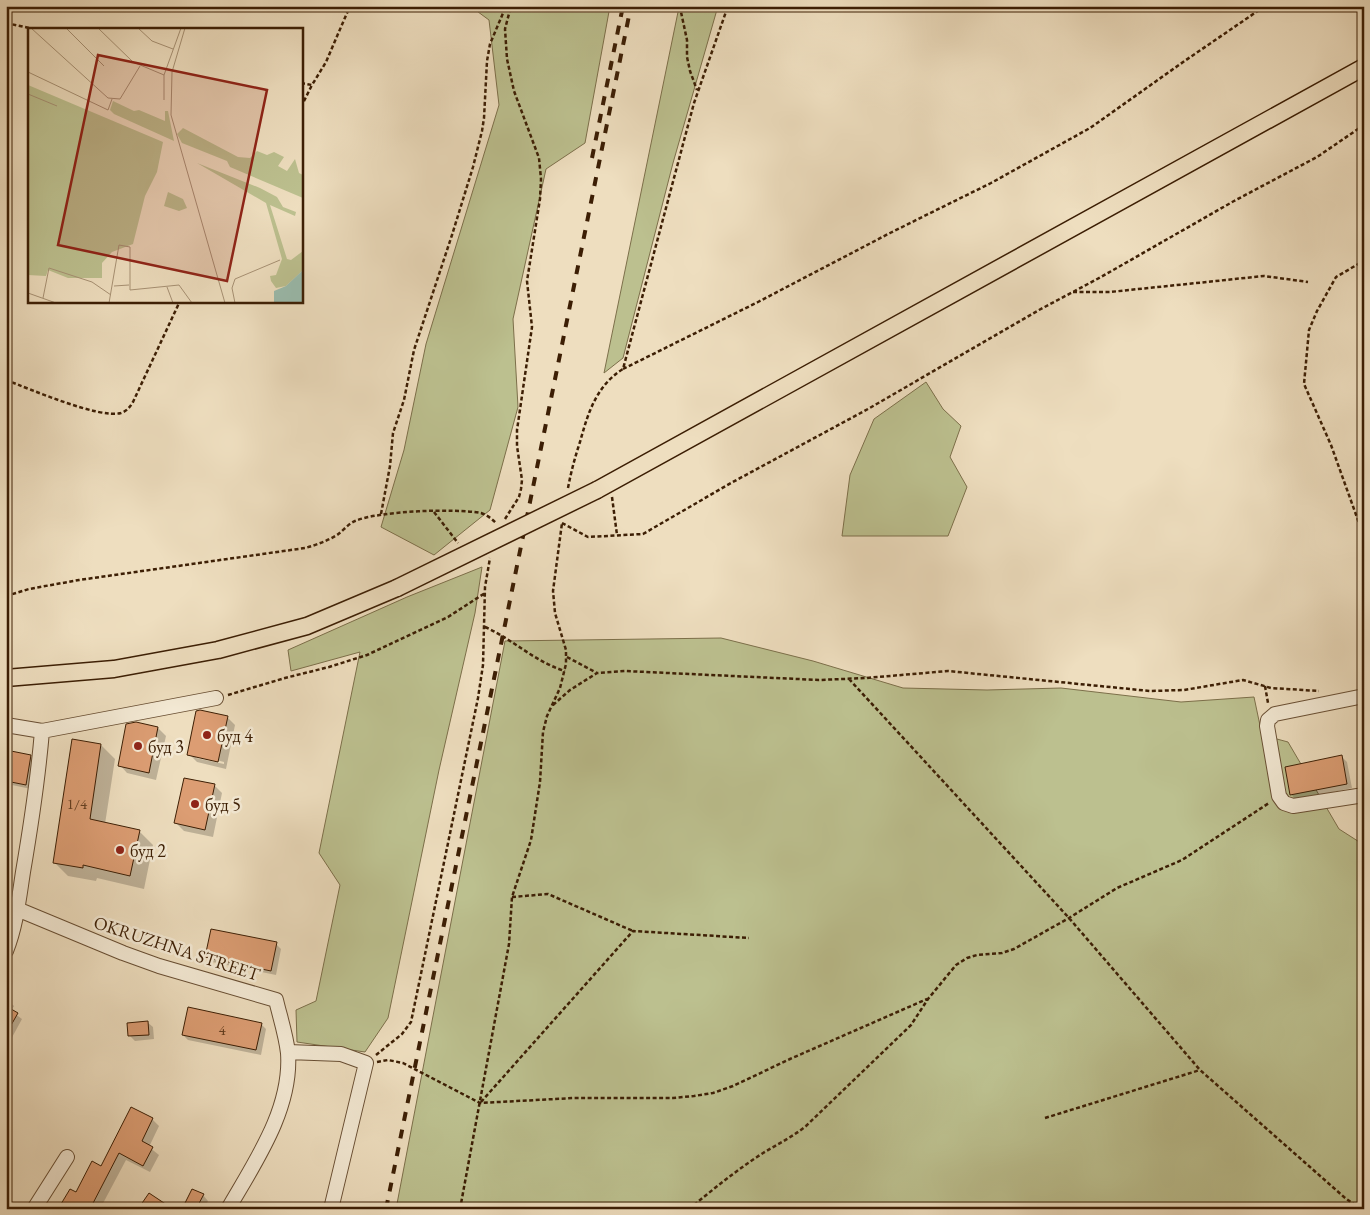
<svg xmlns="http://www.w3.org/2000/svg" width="1370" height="1215" font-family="'EB Garamond',serif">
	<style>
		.green { fill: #bcc08f; stroke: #7c6f4a }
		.shadow { fill: #0003; fill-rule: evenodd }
		.building { fill: #dc9d73; stroke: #3c1e04 }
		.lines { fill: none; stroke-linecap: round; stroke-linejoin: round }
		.minor-casing { stroke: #684e33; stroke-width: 16 }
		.major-casing { stroke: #3c1e04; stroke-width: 19 }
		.path { stroke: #3c1e04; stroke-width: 2.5; stroke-dasharray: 4 2.5; stroke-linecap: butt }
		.minor { stroke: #f4ead5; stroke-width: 14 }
		.major { stroke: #eedebf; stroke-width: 16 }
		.rail { stroke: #3c1e04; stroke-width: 4; stroke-dasharray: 9 9; stroke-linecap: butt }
		.major-bridge-casing { stroke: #3c1e04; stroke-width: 19; stroke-linecap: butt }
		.major-bridge { stroke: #eedebf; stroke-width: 16 }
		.poi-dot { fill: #8f2418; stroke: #f4ead5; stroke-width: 2 }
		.labels { text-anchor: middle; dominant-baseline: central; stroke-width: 5; stroke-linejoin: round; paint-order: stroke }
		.number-label { font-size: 15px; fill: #643e20 }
		.poi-label { font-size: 18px; fill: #3c1e04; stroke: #f4ead5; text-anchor: start }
		.street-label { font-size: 18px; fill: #3c1e04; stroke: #f4ead5 }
		.inset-road { fill: none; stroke: #a79174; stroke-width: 1 }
		.view { fill: #8f2418; fill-opacity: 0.15; stroke: #8f2418; stroke-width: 2.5 }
		.inset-edge { fill: none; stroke: #3c1e04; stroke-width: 2.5 }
	</style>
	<rect width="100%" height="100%" fill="#eedebf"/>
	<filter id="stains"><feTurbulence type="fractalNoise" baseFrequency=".004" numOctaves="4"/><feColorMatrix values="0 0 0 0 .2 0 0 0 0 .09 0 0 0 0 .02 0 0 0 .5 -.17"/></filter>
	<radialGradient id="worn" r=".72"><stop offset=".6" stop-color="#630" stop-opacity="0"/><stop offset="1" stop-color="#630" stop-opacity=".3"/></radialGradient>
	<path class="green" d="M470,6H610L585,143L546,169L513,319L518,407L490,510L434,555L381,527L404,450L426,344L499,105L489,20Z
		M677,6H718L673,163L623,358L604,373L678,12Z
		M926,382L943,409L961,426L950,457L967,487L948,536H842L850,475L874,419Z
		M482,567L475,613L439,770L388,1018L365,1052L297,1042L296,1010L316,1001L340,885L319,853L360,652L291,671L288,650L407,597Z
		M721,638L813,661L903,688L987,690L1061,688L1181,702L1254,697L1262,735L1288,742L1339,829L1364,845V1209H396L505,641Z"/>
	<path class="shadow" d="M227,717L235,725L226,769L197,762L189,754ZM196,755L224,762V764L196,758Z
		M136,723L158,728L166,736L156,780L127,773L120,765Z
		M101,745L115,759L105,824L139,831L153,845L144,889L97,878L96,881L68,876L55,863Z
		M30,756L35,761L31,789L12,785L7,780Z
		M1342,757L1347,762L1352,788L1296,800L1291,794Z
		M214,785L222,793L213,837L184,831L176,823Z
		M6,840L11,849L8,870L6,869Z
		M276,944L281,949L276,975L212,962L207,957Z
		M6,999L14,1006L11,1011L22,1019L9,1043L6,1041Z
		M147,1022L153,1027L154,1039L135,1041L130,1036Z
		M261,1024L266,1029L261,1055L188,1040L183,1035Z
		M152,1119L159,1126L149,1147L159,1155L150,1172L126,1160L100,1209H60Z
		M203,1195L208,1201L204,1209H191Z"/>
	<path class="building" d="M200,710L228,716L218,762L187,755L196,711Z
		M136,722L158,727L149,773L118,766L126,724Z
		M72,739L101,744L90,819L140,830L130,876L83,865V868L53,863Z
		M11,751L31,755L26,785L6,781Z
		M1342,755L1347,784L1290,795L1285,767Z
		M184,778L215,784L205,830L174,823Z
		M211,929L277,942L271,971L205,957Z
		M6,1006L18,1013L6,1034Z
		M188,1007L262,1023L256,1050L182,1035Z
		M148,1021L149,1035L128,1036L127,1023Z
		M131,1107L153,1118L142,1141L153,1147L143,1166L119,1153L90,1209H58L70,1189L76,1192L92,1161L101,1166Z
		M192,1189L204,1194L196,1209H182Z
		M149,1193L173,1209H138Z"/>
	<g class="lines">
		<defs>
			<path id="minor" d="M1364,696L1275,714L1268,720L1267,726L1279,796L1284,803L1293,806L1364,795
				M6,725L42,731
				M17,909L123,953L159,966L276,1000C280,1017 286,1035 288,1053C292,1109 255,1162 228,1209
				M6,951C16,926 19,898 23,872C31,825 38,779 42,731L216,698
				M288,1052L341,1054L366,1063L331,1209
				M34,1209L67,1157"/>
			<path id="major" d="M597,490L1364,67
				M6,678L114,669L218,650L307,626L397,588"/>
		</defs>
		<use href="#minor" class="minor-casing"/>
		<use href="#major" class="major-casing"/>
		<path class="path" d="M682,6L681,12L687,40V57L690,71L697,90
			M6,23L34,29
			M301,83L312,85L326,62L350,6
			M301,107L312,85
			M1360,263L1336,277L1317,311L1309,330L1304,384L1331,445L1364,537
			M1073,292H1110L1264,276L1308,282
			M623,369L758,302L890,233L991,183L1090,128L1186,60L1265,6
			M6,380C30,389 99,419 121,413C127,411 130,407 133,402L180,301
			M568,488C571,472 575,457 580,442C588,413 596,386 623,369L694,103L728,6
			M612,497L617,535
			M434,512L458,543
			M381,514L390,466L393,433L404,400L414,350L452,235L473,167L482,131L484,118L487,61L490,44L506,6
			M505,519L519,497L521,489L522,480L517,446V430L532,327L527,281L540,199L541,179L539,158L514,91L507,59L505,29L511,6
			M562,523L588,537L643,534L731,483L868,409L1039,310L1101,277L1234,201L1317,157L1364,125
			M6,596L29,589L79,580L305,548C316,545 327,541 337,535C343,531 348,524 355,521C378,511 456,508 481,513C487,515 492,519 496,523
			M485,627C514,640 535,662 565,671
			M567,657L597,673
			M849,679L1069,918L1200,1070L1344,1197L1360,1209
			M1265,686L1268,703
			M228,695L285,678L329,667L367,655L448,617L485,593
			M553,705L570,690L597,673L625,671L819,680L866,678L948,671L1150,691L1184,690L1243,680L1271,688L1319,691
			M512,897L548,894L633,931
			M376,1055L402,1034L411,1022L478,698L483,665L485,587L490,558
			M377,1062L388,1060L403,1063L480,1103L574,1098H673L694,1096L713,1093L733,1086L790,1059L927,999
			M481,1102L633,931L749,938
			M1045,1118L1200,1070
			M460,1209L509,944L512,897L531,840L540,782L543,732L547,716L560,688L566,664V650L555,613L553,591L562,523
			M689,1209C711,1191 733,1173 757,1157C773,1146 790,1139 806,1126L911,1025L928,999L956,965L967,958L977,955L1002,953L1014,949L1069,918L1117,888L1182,860L1269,803"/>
		<use href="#minor" class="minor"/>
		<use href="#major" class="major"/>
		<path class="rail" d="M592,158L623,6
			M386,1209L631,6"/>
		<defs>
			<path id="major-bridge" d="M397,588L597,490"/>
		</defs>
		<use href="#major-bridge" class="major-bridge-casing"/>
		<use href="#major-bridge" class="major-bridge"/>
	</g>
	<g class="poi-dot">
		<circle cx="207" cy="735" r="5"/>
		<circle cx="138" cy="746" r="5"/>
		<circle cx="195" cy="804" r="5"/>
		<circle cx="120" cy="850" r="5"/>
	</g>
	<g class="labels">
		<g class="number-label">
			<text x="77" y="803">1/4</text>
			<text x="222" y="1029">4</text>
		</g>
		<g class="poi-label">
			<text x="217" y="735">буд 4</text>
			<text x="148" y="746">буд 3</text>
			<text x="205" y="804">буд 5</text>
			<text x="130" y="850">буд 2</text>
		</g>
		<g class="street-label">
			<text transform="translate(177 948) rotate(18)">OKRUZHNA STREET</text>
		</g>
	</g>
	<g transform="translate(28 28)">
		<rect width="275" height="275" fill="#eedebf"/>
		<path d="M0,57L135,114L129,144L117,168L105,216L84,224L74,235V250H40L20,242L18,248L0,247ZM85,73L106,83L111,82L137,93V83H140L146,113L86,86L82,82ZM155,100L210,129L222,130L229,123L239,127L246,124L256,129L250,138L259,143L267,131L271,145L275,147V170L202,139L199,133L154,115L149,106ZM169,135L232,160L249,169L255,179L268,184L267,188L242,177L259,231L263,232L275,223V242L258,258L248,260L243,253L242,248L248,247L254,231L238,175ZM140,164L155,171L159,180L151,183L136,178Z" fill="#bcc08f"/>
		<path d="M275,242V275H246V263L258,258Z" fill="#9abcae"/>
		<path class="inset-road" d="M3,0L80,70L92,71L112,38M38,0L76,38M70,0L105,34L136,47V72M110,0L124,13L145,21M157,0L144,44L143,87L197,275M0,44L80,82L84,71M136,47L153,0M0,66L29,78M86,258L101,257M139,259L145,275M0,265L28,275M15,270L21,240L64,254L83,267M81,275L91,217L102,219V262L151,257L164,275M207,275L204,260L207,251L252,232"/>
		<path class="view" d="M70,27L239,62L199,253L30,217Z"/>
		<rect width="275" height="275" class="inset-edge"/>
	</g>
	<rect width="1370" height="1215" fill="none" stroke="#eedebf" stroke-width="25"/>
	<rect x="8" y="8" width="1355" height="1200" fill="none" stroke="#3c1e04" stroke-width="2.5"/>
	<rect x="12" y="12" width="1345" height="1190" fill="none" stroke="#3c1e04"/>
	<rect width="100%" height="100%" filter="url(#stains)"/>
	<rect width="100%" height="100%" fill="url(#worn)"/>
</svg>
